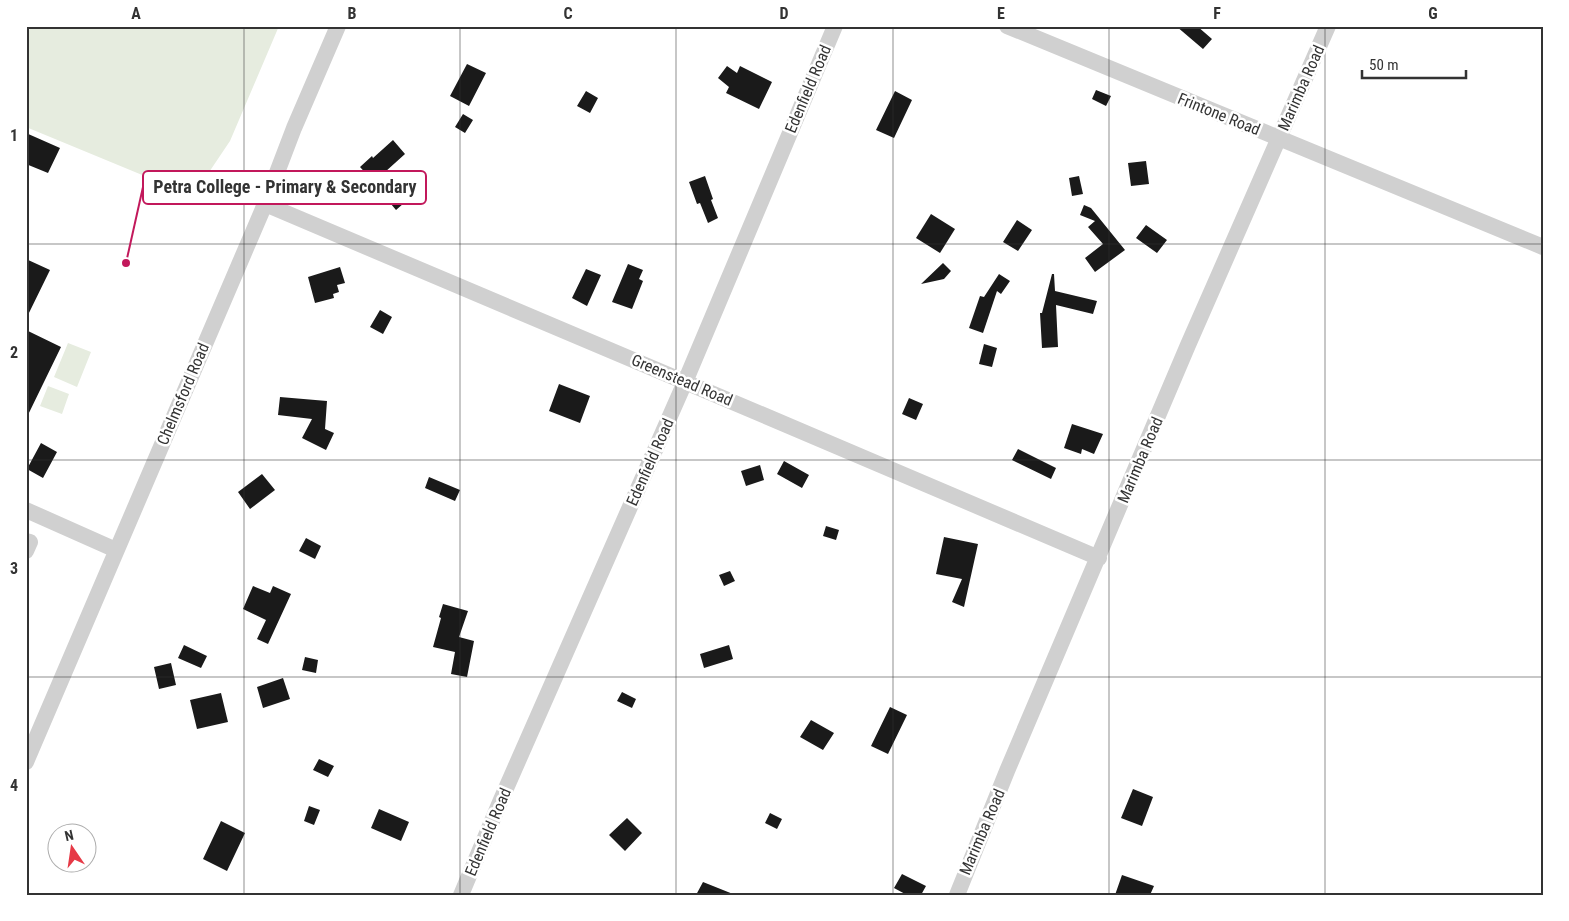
<svg xmlns="http://www.w3.org/2000/svg" width="1569" height="921" font-family="'Roboto Condensed',sans-serif">
	<style>
		.green { fill: #e6ecdf }
		.building { fill: #1a1a1a }
		.lines { fill: none; stroke-linecap: round; stroke-linejoin: round }
		.minor { stroke: #d0d0d0; stroke-width: 16 }
		.grid { fill: none; stroke: #333; stroke-width: 1; stroke-opacity: 0.55 }
		.labels { text-anchor: middle; dominant-baseline: central; stroke-width: 5; stroke-linejoin: round; paint-order: stroke }
		.street-label { font-size: 16px; fill: #333; stroke: #fff }
		.leader { fill: none; stroke: #c2185b; stroke-width: 2 }
		.callout-dot { fill: #c2185b; stroke: #fff; stroke-width: 2 }
		.callout { fill: #fff; stroke: #c2185b; stroke-width: 2 }
		.callout-label { font-size: 18px; text-anchor: middle; font-weight: bold; fill: #333 }
		.neatline { fill: none; stroke: #333; stroke-width: 2 }
		.grid-label { font-size: 16px; text-anchor: middle; font-weight: bold; fill: #333 }
	</style>
	<rect width="100%" height="100%" fill="#fff"/>
	<path class="green" d="M31,26H279L230,141L193,196L26,127V38Z
		M68,343L91,352L77,387L54,377Z
		M48,386L69,394L62,414L40,406Z"/>
	<path class="building" d="M1176,26H1197L1212,39L1203,49Z
		M467,64L486,73L469,106L450,96Z
		M727,66L737,73L740,66L772,82L759,109L726,93L729,87L718,78Z
		M1096,90L1111,96L1106,106L1092,99Z
		M586,91L598,98L590,113L577,106Z
		M895,91L912,100L894,138L876,130Z
		M463,114L473,120L465,133L455,127Z
		M26,133L60,148L48,173L26,164Z
		M393,140L405,154L385,172L401,189L402,187L411,197L396,210L380,191L381,190L360,167L372,156L373,158Z
		M1146,161L1149,184L1131,186L1128,163Z
		M705,176L713,199L711,200L718,218L708,223L700,203L697,204L689,182Z
		M1079,176L1083,194L1072,196L1069,178Z
		M1084,205L1091,208L1125,250L1095,272L1085,258L1103,244L1088,227L1095,221L1080,215Z
		M931,214L955,229L940,253L916,238Z
		M1017,220L1032,230L1018,251L1003,242Z
		M1146,225L1167,240L1157,253L1136,238Z
		M26,259L50,270L26,319Z
		M943,263L951,271L944,279L921,284Z
		M628,264L643,270L639,279L643,281L632,309L612,302Z
		M340,267L345,283L337,285L339,292L333,294L334,298L315,303L308,277Z
		M586,269L601,275L587,306L572,298Z
		M999,274L1010,281L1001,294L997,291L983,333L969,328L980,296L984,297Z
		M1052,274H1054L1055,291L1097,301L1093,314L1056,305L1058,347L1042,348L1040,313H1042Z
		M380,310L392,317L383,334L370,327Z
		M26,330L61,347L26,419Z
		M984,344L997,348L992,367L979,364Z
		M559,384L590,396L580,423L549,411Z
		M280,397L327,401L325,429L334,433L326,450L302,438L312,419L278,415Z
		M909,398L923,404L916,420L902,414Z
		M1072,424L1103,434L1094,454L1082,449L1081,454L1064,448Z
		M41,443L57,452L43,478L27,469Z
		M1018,449L1056,468L1051,479L1012,460Z
		M784,461L809,475L802,488L777,474Z
		M760,465L764,480L746,486L741,471Z
		M262,474L275,490L250,509L238,492Z
		M429,477L460,490L455,501L425,488Z
		M826,526L839,530L836,540L823,536Z
		M944,537L978,544L964,607L952,602L962,579L936,574Z
		M306,538L321,546L315,559L299,551Z
		M730,571L735,581L724,586L719,575Z
		M253,586L270,593L273,586L291,594L268,644L257,639L266,620L243,609Z
		M443,604L468,611L459,637L474,641L467,677L451,674L455,652L433,647L441,618L439,617Z
		M184,645L207,656L201,668L178,658Z
		M729,645L733,659L704,668L700,654Z
		M305,657L318,660L316,673L302,670Z
		M171,663L176,685L159,689L154,667Z
		M283,678L290,699L263,708L257,687Z
		M622,692L636,699L632,708L617,701Z
		M221,693L228,722L197,729L190,700Z
		M890,707L907,715L888,754L871,746Z
		M811,720L834,733L823,750L800,737Z
		M319,759L334,766L328,777L313,770Z
		M1133,789L1153,797L1142,826L1121,818Z
		M309,806L320,810L314,825L304,821Z
		M379,809L409,822L401,841L371,828Z
		M770,813L782,819L777,829L765,823Z
		M627,818L642,833L625,851L609,835Z
		M221,821L245,833L227,871L203,859Z
		M902,874L926,886L921,895H907L894,888Z
		M1122,875L1154,886L1150,895H1115Z
		M703,882L733,894V895H696Z"/>
	<g class="lines">
		<path class="minor" d="M1007,26L1543,247
			M265,204C543,320 821,440 1099,558
			M26,510L116,550
			M26,541L30,542L26,551
			M26,762L265,204L294,128L338,26
			M461,895L500,802L685,382L835,26
			M957,895L1007,771L1188,345L1328,26"/>
	</g>
	<path class="grid" d="M244,26V895M460,26V895M676,26V895M893,26V895M1109,26V895M1325,26V895M26,244H1543M26,460H1543M26,677H1543"/>
	<g class="labels">
		<g class="street-label">
			<text transform="translate(1301 88) rotate(-66)">Marimba Road</text>
			<text transform="translate(808 89) rotate(-67)">Edenfield Road</text>
			<text transform="translate(1219 114) rotate(22)">Frintone Road</text>
			<text transform="translate(682 380) rotate(23)">Greenstead Road</text>
			<text transform="translate(183 394) rotate(-67)">Chelmsford Road</text>
			<text transform="translate(1140 460) rotate(-67)">Marimba Road</text>
			<text transform="translate(650 462) rotate(-66)">Edenfield Road</text>
			<text transform="translate(488 832) rotate(-67)">Edenfield Road</text>
			<text transform="translate(982 832) rotate(-67)">Marimba Road</text>
		</g>
	</g>
	<path class="leader" d="M126 263L143 187"/>
	<circle class="callout-dot" cx="126" cy="263" r="5"/>
	<rect class="callout" x="143" y="171" width="283" height="33" rx="5"/>
	<g class="callout-label">
		<text x="285" y="193">Petra College - Primary &amp; Secondary</text>
	</g>
	<rect width="1569" height="921" fill="none" stroke="#ffffff" stroke-width="55"/>
	<g transform="translate(72 848) rotate(347)"><circle r="24" fill="#ffffff" stroke="#adadad"/>
	<path d="M0-4L9 19L0 12L-9 19Z" fill="#e63946"/>
	<text y="-8" font-size="14" font-weight="bold" text-anchor="middle" fill="#333333">N</text>
	</g>
	<path d="M1362 70v8h104v-8" fill="none" stroke="#333333" stroke-width="2.5"/>
	<text x="1369" y="70" font-size="15" fill="#333333" stroke="#ffffff" stroke-width="4" paint-order="stroke">50 m</text>
	<rect x="28" y="28" width="1514" height="866" class="neatline"/>
	<g class="grid-label">
		<text x="136" y="19">A</text>
		<text x="352" y="19">B</text>
		<text x="568" y="19">C</text>
		<text x="784" y="19">D</text>
		<text x="1001" y="19">E</text>
		<text x="1217" y="19">F</text>
		<text x="1433" y="19">G</text>
		<text x="14" y="141">1</text>
		<text x="14" y="358">2</text>
		<text x="14" y="574">3</text>
		<text x="14" y="791">4</text>
	</g>
</svg>
